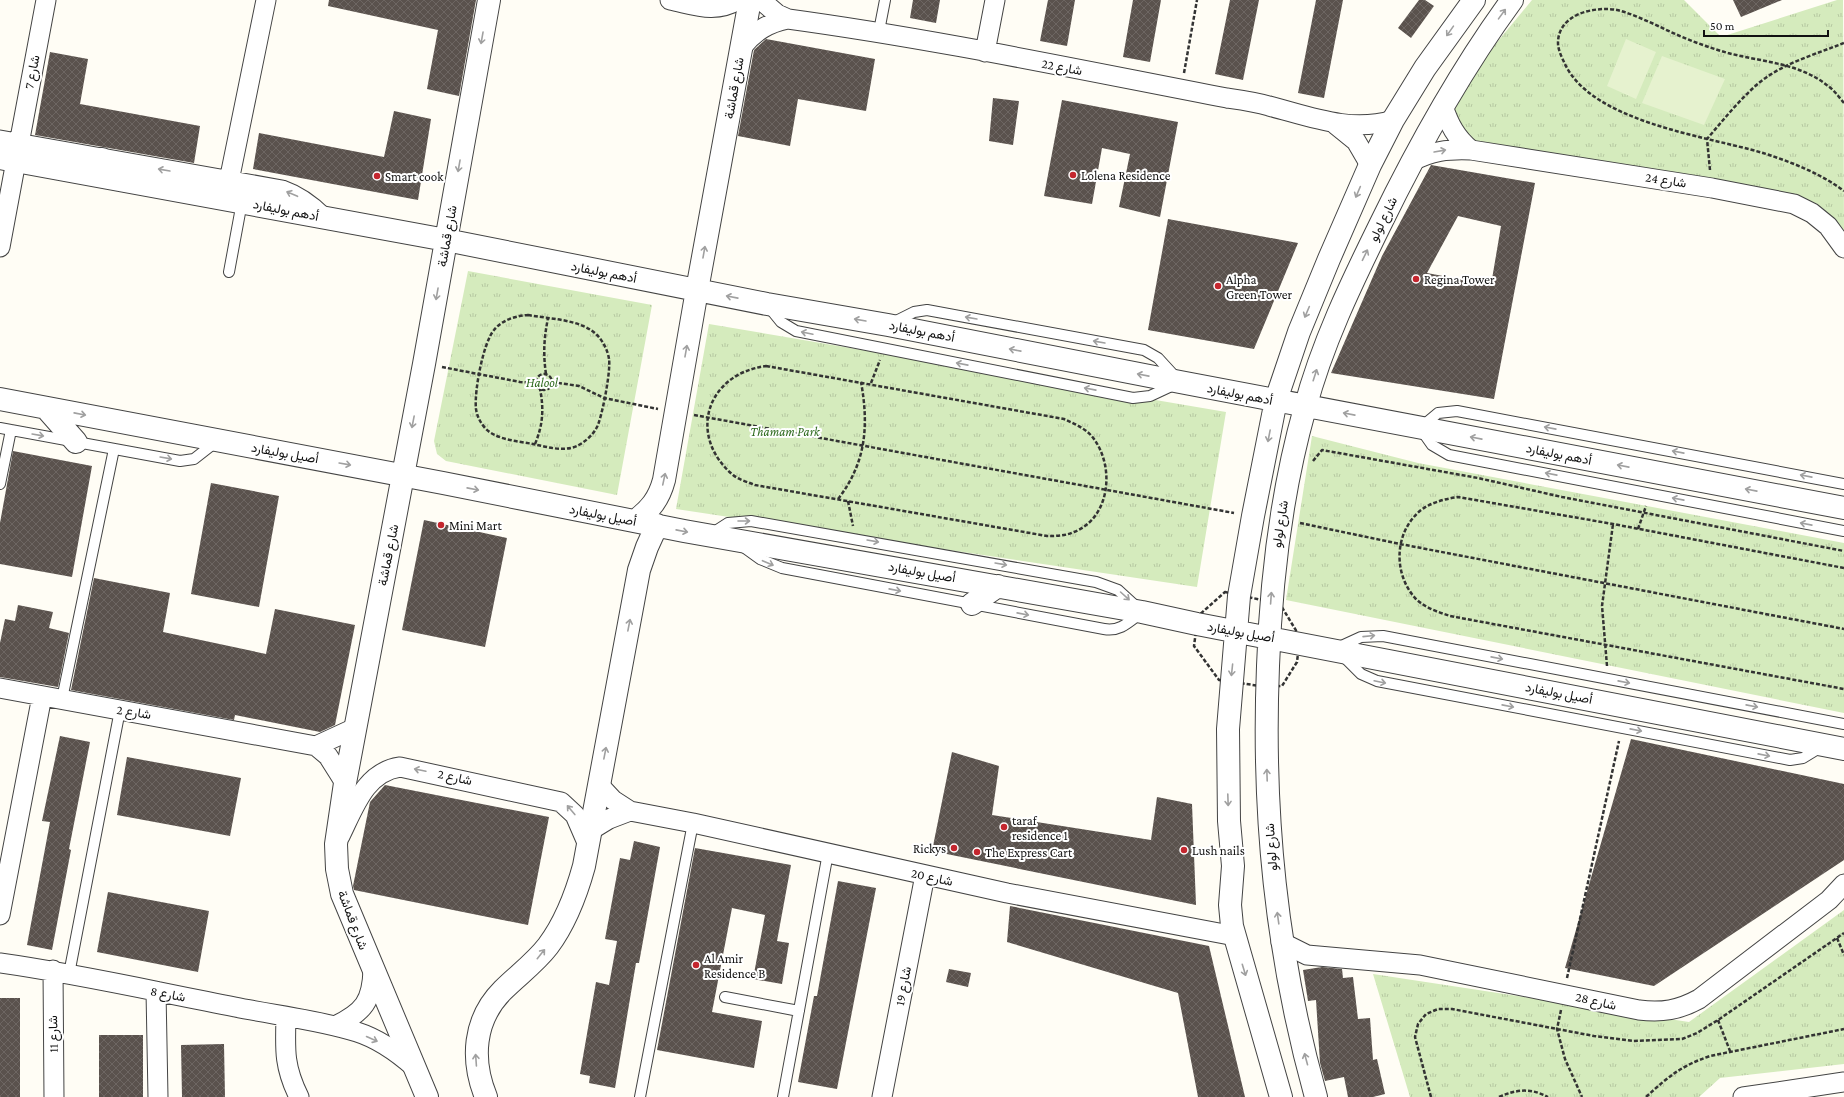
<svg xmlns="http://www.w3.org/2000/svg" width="1844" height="1097" font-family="'Crimson Pro',Vazirmatn,serif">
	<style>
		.grass { fill: url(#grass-tufts) }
		.pitch { fill: #e6f2cf }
		.building { fill: url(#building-cross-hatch); fill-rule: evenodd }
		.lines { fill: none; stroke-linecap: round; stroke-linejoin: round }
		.service-casing { stroke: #444; stroke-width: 12 }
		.minor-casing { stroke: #444; stroke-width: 21 }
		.tertiary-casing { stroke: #444; stroke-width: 24 }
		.path { stroke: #333; stroke-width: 2.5; stroke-dasharray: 4 2; stroke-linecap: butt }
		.service { stroke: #fff; stroke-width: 10 }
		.minor { stroke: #fff; stroke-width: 19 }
		.tertiary { stroke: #fff; stroke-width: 22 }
		.oneway { stroke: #a0a0a0 }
		.poi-dot { fill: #c4262e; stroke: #fff; stroke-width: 1.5 }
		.labels { text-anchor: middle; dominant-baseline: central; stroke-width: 4; stroke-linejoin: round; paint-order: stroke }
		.street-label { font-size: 13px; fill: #111; stroke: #fff }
		.poi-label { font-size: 13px; fill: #111; stroke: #fff; text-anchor: start }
		.park-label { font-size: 13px; font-style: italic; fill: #2f6b1f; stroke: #fff }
	</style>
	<defs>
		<pattern id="grass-tufts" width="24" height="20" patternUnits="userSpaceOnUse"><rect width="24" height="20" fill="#d5ebbd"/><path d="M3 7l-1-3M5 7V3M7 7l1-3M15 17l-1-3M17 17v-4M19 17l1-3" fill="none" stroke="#b6c8a1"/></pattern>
		<pattern id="building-cross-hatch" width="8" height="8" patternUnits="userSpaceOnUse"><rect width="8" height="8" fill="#5a524d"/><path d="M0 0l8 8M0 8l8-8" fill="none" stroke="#6d6662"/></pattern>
	</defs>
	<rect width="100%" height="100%" fill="#fffdf5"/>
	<path class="grass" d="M1532,0H1684L1721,37L1837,0H1843L1844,241L1816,203L1471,150L1455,112L1454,95L1460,82L1493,47Z
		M468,271L652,305L617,495L446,461L437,454L434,441Z
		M709,324L1226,412L1197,587L676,509Z
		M1312,436L1418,463L1844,543V713L1286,600Z
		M1844,910V1064L1720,1078L1699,1097H1410L1373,974L1689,1022Z"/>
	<path class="pitch" d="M1626,39L1656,52L1636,99L1607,86Z
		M1662,56L1725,79L1704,125L1642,103Z"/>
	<path class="building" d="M329,0H476L459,96L427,89L438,30L328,6Z
		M913,0H940L936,23L910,18Z
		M1048,0H1075L1067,46L1040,41Z
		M1133,0H1161L1150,62L1123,57Z
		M1230,0H1259L1243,80L1215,74Z
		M1316,0H1343L1324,98L1298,93Z
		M1419,0H1425L1434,6L1411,38L1398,28Z
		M1733,0H1782L1741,17Z
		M766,39L875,59L866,111L798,99L790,146L738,136L754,50Z
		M50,52L88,59L80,104L200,126L194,163L35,135Z
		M993,98L1019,101L1013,145L989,141Z
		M1062,100L1178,122L1160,217L1119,207L1130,154L1102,148L1092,204L1044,196Z
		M394,111L431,119L418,200L253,169L259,133L384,157Z
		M1431,165L1535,183L1494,399L1331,373L1382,256ZM1458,216L1501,226L1491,285L1427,273Z
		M1168,219L1298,243L1254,349L1148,330Z
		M13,451L92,466L72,577L0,564V523Z
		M211,483L279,496L259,607L191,594Z
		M424,520L507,538L485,647L402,630Z
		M94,578L170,593L163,632L266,654L275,609L355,625L335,725L320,732L235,715L234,720L71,690Z
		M18,605L53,612L49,628L69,633L58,687L0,677V643L5,619L15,621Z
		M60,736L90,742L69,849L71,850L52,950L27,945L50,822L42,821Z
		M1631,739L1844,784V860L1654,986L1565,968Z
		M952,752L999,766L992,815L1151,840L1157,797L1192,804L1196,905L932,851Z
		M127,757L241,778L230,836L117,815Z
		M385,785L549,817L528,925L354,890L353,886L370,802Z
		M634,841L660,847L639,963H636L615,1088L589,1083L590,1076L580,1074L596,982L609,985L617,941L605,939L620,858L630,860Z
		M695,848L791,865L777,941L789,943L782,984L753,979L765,915L732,908L712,1012L762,1021L754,1068L657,1050Z
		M838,881L876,888L837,1089L798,1082L814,996H817Z
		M108,892L209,911L198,972L97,952Z
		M1010,906L1209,946L1245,1097H1198L1178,993L1007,942Z
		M1322,967L1342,969L1343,978L1353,977L1358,1019L1370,1018L1373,1060L1377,1059L1385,1094L1373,1097H1348L1344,1077L1325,1081L1320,1063L1316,1000L1308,1001L1303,970Z
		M949,969L971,973L968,987L946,982Z
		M0,998H20V1097H0Z
		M99,1035H143V1097H99Z
		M224,1044L225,1097H182L181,1045Z"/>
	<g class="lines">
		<defs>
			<path id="service" d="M879,31L885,0
				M229,272L242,202
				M768,306L781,322L796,331L1133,398L1150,396L1180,382L1158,358L1144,350L927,310L914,312L892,323
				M0,428L180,461L194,459L217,441
				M0,484L11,430
				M1844,484L1457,411L1438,413L1420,428L1432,445L1449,455L1844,531
				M711,534L728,523L751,521L1096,582L1118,590L1142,612C1129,622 1120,632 1104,629L782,568L760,559L742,546
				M1337,648L1361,637L1383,636L1844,724
				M1343,656L1361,674L1377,681L1790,760L1803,758L1821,747
				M62,699L114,449
				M69,974L120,710
				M725,997L799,1011
				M640,1097L693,823
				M783,1097L828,853"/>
			<path id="minor" d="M670,0C695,5 715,14 738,0
				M761,0L777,14L788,19C935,39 1081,70 1227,98C1241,100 1256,102 1269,106C1311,117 1351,133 1393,120
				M742,47C755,31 768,23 788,19
				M985,52L995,0
				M1443,106C1449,124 1456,138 1471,150
				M1335,124L1356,141L1370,165
				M0,140L282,190C299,196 311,205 323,217
				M19,144L46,0
				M1411,162C1431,151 1448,149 1471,150L1712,188L1794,204L1812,213L1828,226L1844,248
				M229,181L266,0
				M0,247L16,161
				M0,688L316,746L328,756L345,783
				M316,746L355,728
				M599,785L613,800L630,811L693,823L1007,893L1235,936
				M591,830L609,819L630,811
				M340,836C354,808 365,772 400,767L561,802L575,815L588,845
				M0,915L42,696
				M1281,942L1307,955L1420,965L1639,1010C1662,1013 1679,1010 1699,999L1829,900L1844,884
				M0,963C79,974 157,992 235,1007C274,1015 320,1020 357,1032C379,1039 397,1052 414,1067
				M53,970L54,1097
				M156,991L158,1097
				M286,1018C285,1050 284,1067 299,1097
				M335,1026C364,1012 372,1001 373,970
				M882,1097L925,875
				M1743,1097L1844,1082"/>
			<path id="tertiary" d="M0,158L446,240L767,304L888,325L1180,382L1844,508
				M102,159L126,181
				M0,399L443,483L684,531L1142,612L1197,624L1844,749
				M46,408L76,442
				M635,521C650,510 659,499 664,480L697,290L750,0
				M972,604L998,586
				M427,1097L342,894L337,869L336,844L345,783L424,364L489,0
				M486,1097C471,1060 473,1020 503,990C518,975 535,963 548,946C566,922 576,895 584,866L639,570L647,547L657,525
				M1281,1097L1240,954L1232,926L1230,905L1233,866L1229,821L1228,729L1239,596L1253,516L1276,400L1299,332L1329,259L1370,165L1393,120L1425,68L1474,0
				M1316,1097C1276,954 1262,814 1268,666C1271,578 1281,493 1305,408C1322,344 1351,284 1380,225C1418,147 1460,71 1512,0"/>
		</defs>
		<use href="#service" class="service-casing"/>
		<use href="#minor" class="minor-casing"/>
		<use href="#tertiary" class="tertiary-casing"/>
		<path class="path" d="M1184,73L1197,0
			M1844,103C1839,97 1834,90 1828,86C1800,63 1762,62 1728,53C1703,46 1678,36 1654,24C1642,19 1630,13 1617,10C1594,6 1558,14 1558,43C1558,49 1561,56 1564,62C1590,122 1706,136 1763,153C1791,162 1820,173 1844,191
			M1710,170L1707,139C1724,119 1740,99 1760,82C1784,63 1816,54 1844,43
			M528,315C549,319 581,319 597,335C603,341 608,351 609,359C611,371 602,417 597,427C593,435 585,442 577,446C563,452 547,447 533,444C518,441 496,440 485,428C480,422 477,416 476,409C474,392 483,343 494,330C502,320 515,316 528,315Z
			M766,366L1064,419C1075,424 1087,429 1094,439C1115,468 1110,518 1074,532C1065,536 1056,536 1047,536L755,485C748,482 739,480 733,475C687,436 706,374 766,366Z
			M442,367L520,382L536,383
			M536 382a8 8 0 1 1 16 0a8 8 0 1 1-16 0Z
			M546,374C543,354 544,338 548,318
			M552,382L579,386L604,398L658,409
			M871,383L880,360
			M694,415L1234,513
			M535,444C543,425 544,409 540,389
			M1313,461L1322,450L1478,478L1562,497L1844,551
			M838,499C866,463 869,426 861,382
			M848,501L853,526
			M1300,523L1400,544L1844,629
			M1638,529L1646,506
			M1844,568L1613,524L1458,497C1445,499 1432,502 1421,510C1394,532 1393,573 1415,598C1425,608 1438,612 1450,616L1844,689
			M1225,592L1280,604L1300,637L1297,662L1282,686L1267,687L1219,680L1194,646L1198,616Z
			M1607,666L1602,606L1613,524
			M1837,938L1844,955
			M1567,978L1619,741
			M1561,1010L1557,1029L1565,1059L1582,1097
			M1718,1020L1730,1051
			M1431,1097L1415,1037L1418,1024L1426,1014L1438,1009H1452L1594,1036L1633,1041L1682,1039L1697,1033L1718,1020L1844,933
			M1499,1097C1517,1089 1531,1088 1548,1097
			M1646,1097C1669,1076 1681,1066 1710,1056L1844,1029"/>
		<use href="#service" class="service"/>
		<use href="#minor" class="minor"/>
		<use href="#tertiary" class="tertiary"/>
	</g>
	<defs><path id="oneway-shaft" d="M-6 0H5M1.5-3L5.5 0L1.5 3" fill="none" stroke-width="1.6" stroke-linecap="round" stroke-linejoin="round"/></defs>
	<g class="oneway">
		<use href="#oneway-shaft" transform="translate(1502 14) rotate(-54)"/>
		<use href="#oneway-shaft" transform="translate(1450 31) rotate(125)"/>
		<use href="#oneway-shaft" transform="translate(482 38) rotate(100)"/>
		<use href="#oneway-shaft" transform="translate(1440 151) rotate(-10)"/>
		<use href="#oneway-shaft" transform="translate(459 166) rotate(100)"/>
		<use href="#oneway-shaft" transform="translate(164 170) rotate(-170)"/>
		<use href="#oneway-shaft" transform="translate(1358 192) rotate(113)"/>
		<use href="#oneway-shaft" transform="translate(292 194) rotate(-157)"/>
		<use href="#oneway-shaft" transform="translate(704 252) rotate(-80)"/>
		<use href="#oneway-shaft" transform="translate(1365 255) rotate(-64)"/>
		<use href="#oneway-shaft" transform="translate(437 294) rotate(100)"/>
		<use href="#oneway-shaft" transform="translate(732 297) rotate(-169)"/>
		<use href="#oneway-shaft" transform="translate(1307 312) rotate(113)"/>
		<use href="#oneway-shaft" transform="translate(971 318) rotate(-170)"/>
		<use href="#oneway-shaft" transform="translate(860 320) rotate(-170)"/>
		<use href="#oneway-shaft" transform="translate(807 333) rotate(-168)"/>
		<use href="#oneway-shaft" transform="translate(1099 342) rotate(-170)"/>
		<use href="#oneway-shaft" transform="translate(1015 350) rotate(-169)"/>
		<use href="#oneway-shaft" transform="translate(686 351) rotate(-80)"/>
		<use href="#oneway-shaft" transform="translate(962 364) rotate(-169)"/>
		<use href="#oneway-shaft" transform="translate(1143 375) rotate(-169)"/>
		<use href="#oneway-shaft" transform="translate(1315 375) rotate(-72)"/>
		<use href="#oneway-shaft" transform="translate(1090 389) rotate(-169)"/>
		<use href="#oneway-shaft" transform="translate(80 414) rotate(11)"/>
		<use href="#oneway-shaft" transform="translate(1349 414) rotate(-169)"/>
		<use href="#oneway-shaft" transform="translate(413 422) rotate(101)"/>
		<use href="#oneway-shaft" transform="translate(1550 428) rotate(-169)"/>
		<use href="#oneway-shaft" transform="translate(38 435) rotate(10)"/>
		<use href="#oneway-shaft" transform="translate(1269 436) rotate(101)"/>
		<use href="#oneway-shaft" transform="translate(1476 438) rotate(-169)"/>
		<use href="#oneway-shaft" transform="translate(1678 452) rotate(-169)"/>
		<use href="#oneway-shaft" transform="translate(166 458) rotate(10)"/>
		<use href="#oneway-shaft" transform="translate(345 464) rotate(10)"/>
		<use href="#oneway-shaft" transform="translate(1623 466) rotate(-169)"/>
		<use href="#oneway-shaft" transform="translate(1551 474) rotate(-169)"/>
		<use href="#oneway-shaft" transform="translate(1806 476) rotate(-169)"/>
		<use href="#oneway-shaft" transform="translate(664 479) rotate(-78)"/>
		<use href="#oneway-shaft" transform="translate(473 489) rotate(11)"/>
		<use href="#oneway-shaft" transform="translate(1751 490) rotate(-169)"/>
		<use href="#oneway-shaft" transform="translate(1678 499) rotate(-169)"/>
		<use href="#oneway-shaft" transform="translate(744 521)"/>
		<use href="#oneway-shaft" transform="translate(1806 524) rotate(-169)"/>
		<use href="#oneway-shaft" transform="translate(682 531) rotate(11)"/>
		<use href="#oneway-shaft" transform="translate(873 541) rotate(10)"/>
		<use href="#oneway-shaft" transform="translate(768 563) rotate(23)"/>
		<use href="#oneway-shaft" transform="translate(1001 564) rotate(10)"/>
		<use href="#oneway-shaft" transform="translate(895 590) rotate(11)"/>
		<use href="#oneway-shaft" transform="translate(1125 596) rotate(42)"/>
		<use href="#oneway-shaft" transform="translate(1271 598) rotate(-86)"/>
		<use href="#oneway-shaft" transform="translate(1023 614) rotate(11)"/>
		<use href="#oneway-shaft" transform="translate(629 625) rotate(-79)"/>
		<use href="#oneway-shaft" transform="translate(1369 636) rotate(-6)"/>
		<use href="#oneway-shaft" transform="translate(1497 658) rotate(11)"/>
		<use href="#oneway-shaft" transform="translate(1232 670) rotate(96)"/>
		<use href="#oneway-shaft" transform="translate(1380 682) rotate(12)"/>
		<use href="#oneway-shaft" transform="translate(1624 682) rotate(11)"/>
		<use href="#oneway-shaft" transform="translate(1508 706) rotate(11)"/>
		<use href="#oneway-shaft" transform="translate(1752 706) rotate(11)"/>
		<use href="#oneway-shaft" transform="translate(1636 730) rotate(11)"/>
		<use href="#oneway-shaft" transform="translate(605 753) rotate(-79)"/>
		<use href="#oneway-shaft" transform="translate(1764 755) rotate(11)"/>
		<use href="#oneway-shaft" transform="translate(420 770) rotate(-168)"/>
		<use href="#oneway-shaft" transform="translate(1267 775) rotate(-92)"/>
		<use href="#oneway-shaft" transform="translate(1228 800) rotate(88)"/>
		<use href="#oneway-shaft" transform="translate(571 810) rotate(-130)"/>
		<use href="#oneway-shaft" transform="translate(1278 918) rotate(-98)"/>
		<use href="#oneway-shaft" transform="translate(541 954) rotate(-51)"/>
		<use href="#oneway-shaft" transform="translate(1244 970) rotate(73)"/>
		<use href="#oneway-shaft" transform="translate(372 1039) rotate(24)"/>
		<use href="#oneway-shaft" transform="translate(1306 1059) rotate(-105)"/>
		<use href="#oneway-shaft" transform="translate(476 1060) rotate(-94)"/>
	</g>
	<g class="poi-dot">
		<circle cx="1073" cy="175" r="4"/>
		<circle cx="377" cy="176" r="4"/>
		<circle cx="1416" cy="279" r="4"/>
		<circle cx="1218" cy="286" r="4"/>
		<circle cx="441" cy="525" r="4"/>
		<circle cx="1004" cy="827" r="4"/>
		<circle cx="954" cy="848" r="4"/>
		<circle cx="1184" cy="850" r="4"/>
		<circle cx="977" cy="852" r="4"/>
		<circle cx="696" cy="965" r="4"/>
	</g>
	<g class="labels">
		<g class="street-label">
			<text transform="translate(1062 67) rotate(11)">شارع 22</text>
			<text transform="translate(32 72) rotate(-79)">شارع 7</text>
			<text transform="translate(734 88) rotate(-80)">شارع قماشة</text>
			<text transform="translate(1666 180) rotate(9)">شارع 24</text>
			<text transform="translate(286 210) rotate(11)">أدهم بوليفارد</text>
			<text transform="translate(1383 219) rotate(-64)">شارع لولو</text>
			<text transform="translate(447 236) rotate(-80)">شارع قماشة</text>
			<text transform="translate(604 272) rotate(11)">أدهم بوليفارد</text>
			<text transform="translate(922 331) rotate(11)">أدهم بوليفارد</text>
			<text transform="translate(1240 394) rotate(11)">أدهم بوليفارد</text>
			<text transform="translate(285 453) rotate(10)">أصيل بوليفارد</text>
			<text transform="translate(1559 454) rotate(11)">أدهم بوليفارد</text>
			<text transform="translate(603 515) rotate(11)">أصيل بوليفارد</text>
			<text transform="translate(1280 524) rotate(-81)">شارع لولو</text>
			<text transform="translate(388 555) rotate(-79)">شارع قماشة</text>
			<text transform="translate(922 572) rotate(10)">أصيل بوليفارد</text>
			<text transform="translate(1241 632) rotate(10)">أصيل بوليفارد</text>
			<text transform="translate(1559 693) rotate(11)">أصيل بوليفارد</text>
			<text transform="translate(134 712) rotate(9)">شارع 2</text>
			<text transform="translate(455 777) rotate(12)">شارع 2</text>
			<text transform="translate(1271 847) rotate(-94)">شارع لولو</text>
			<text transform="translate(932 877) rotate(12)">شارع 20</text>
			<text transform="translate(353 920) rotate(69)">شارع قماشة</text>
			<text transform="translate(903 986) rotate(-79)">شارع 19</text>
			<text transform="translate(168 994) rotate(11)">شارع 8</text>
			<text transform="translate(1596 1001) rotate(13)">شارع 28</text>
			<text transform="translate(53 1034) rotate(-91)">شارع 11</text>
		</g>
		<g class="poi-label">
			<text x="1081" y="175">Lolena Residence</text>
			<text x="385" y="176">Smart cook</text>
			<text x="1226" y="279">Alpha<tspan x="1226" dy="15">Green Tower</tspan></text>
			<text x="1424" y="279">Regina Tower</text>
			<text x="449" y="525">Mini Mart</text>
			<text x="1012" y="820">taraf<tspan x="1012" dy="15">residence 1</tspan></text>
			<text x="946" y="848" text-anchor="end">Rickys</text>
			<text x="1192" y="850">Lush nails</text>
			<text x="985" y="852">The Express Cart</text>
			<text x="704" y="958">Al Amir<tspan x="704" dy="15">Residence B</tspan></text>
		</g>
		<g class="park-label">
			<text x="542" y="382">Halool</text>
			<text x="785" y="431">Thamam Park</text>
		</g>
	</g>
	<path d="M1704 30v6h124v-6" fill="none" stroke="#111111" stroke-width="2"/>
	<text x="1710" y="30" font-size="12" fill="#111111" stroke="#ffffff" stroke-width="3" paint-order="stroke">50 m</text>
</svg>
